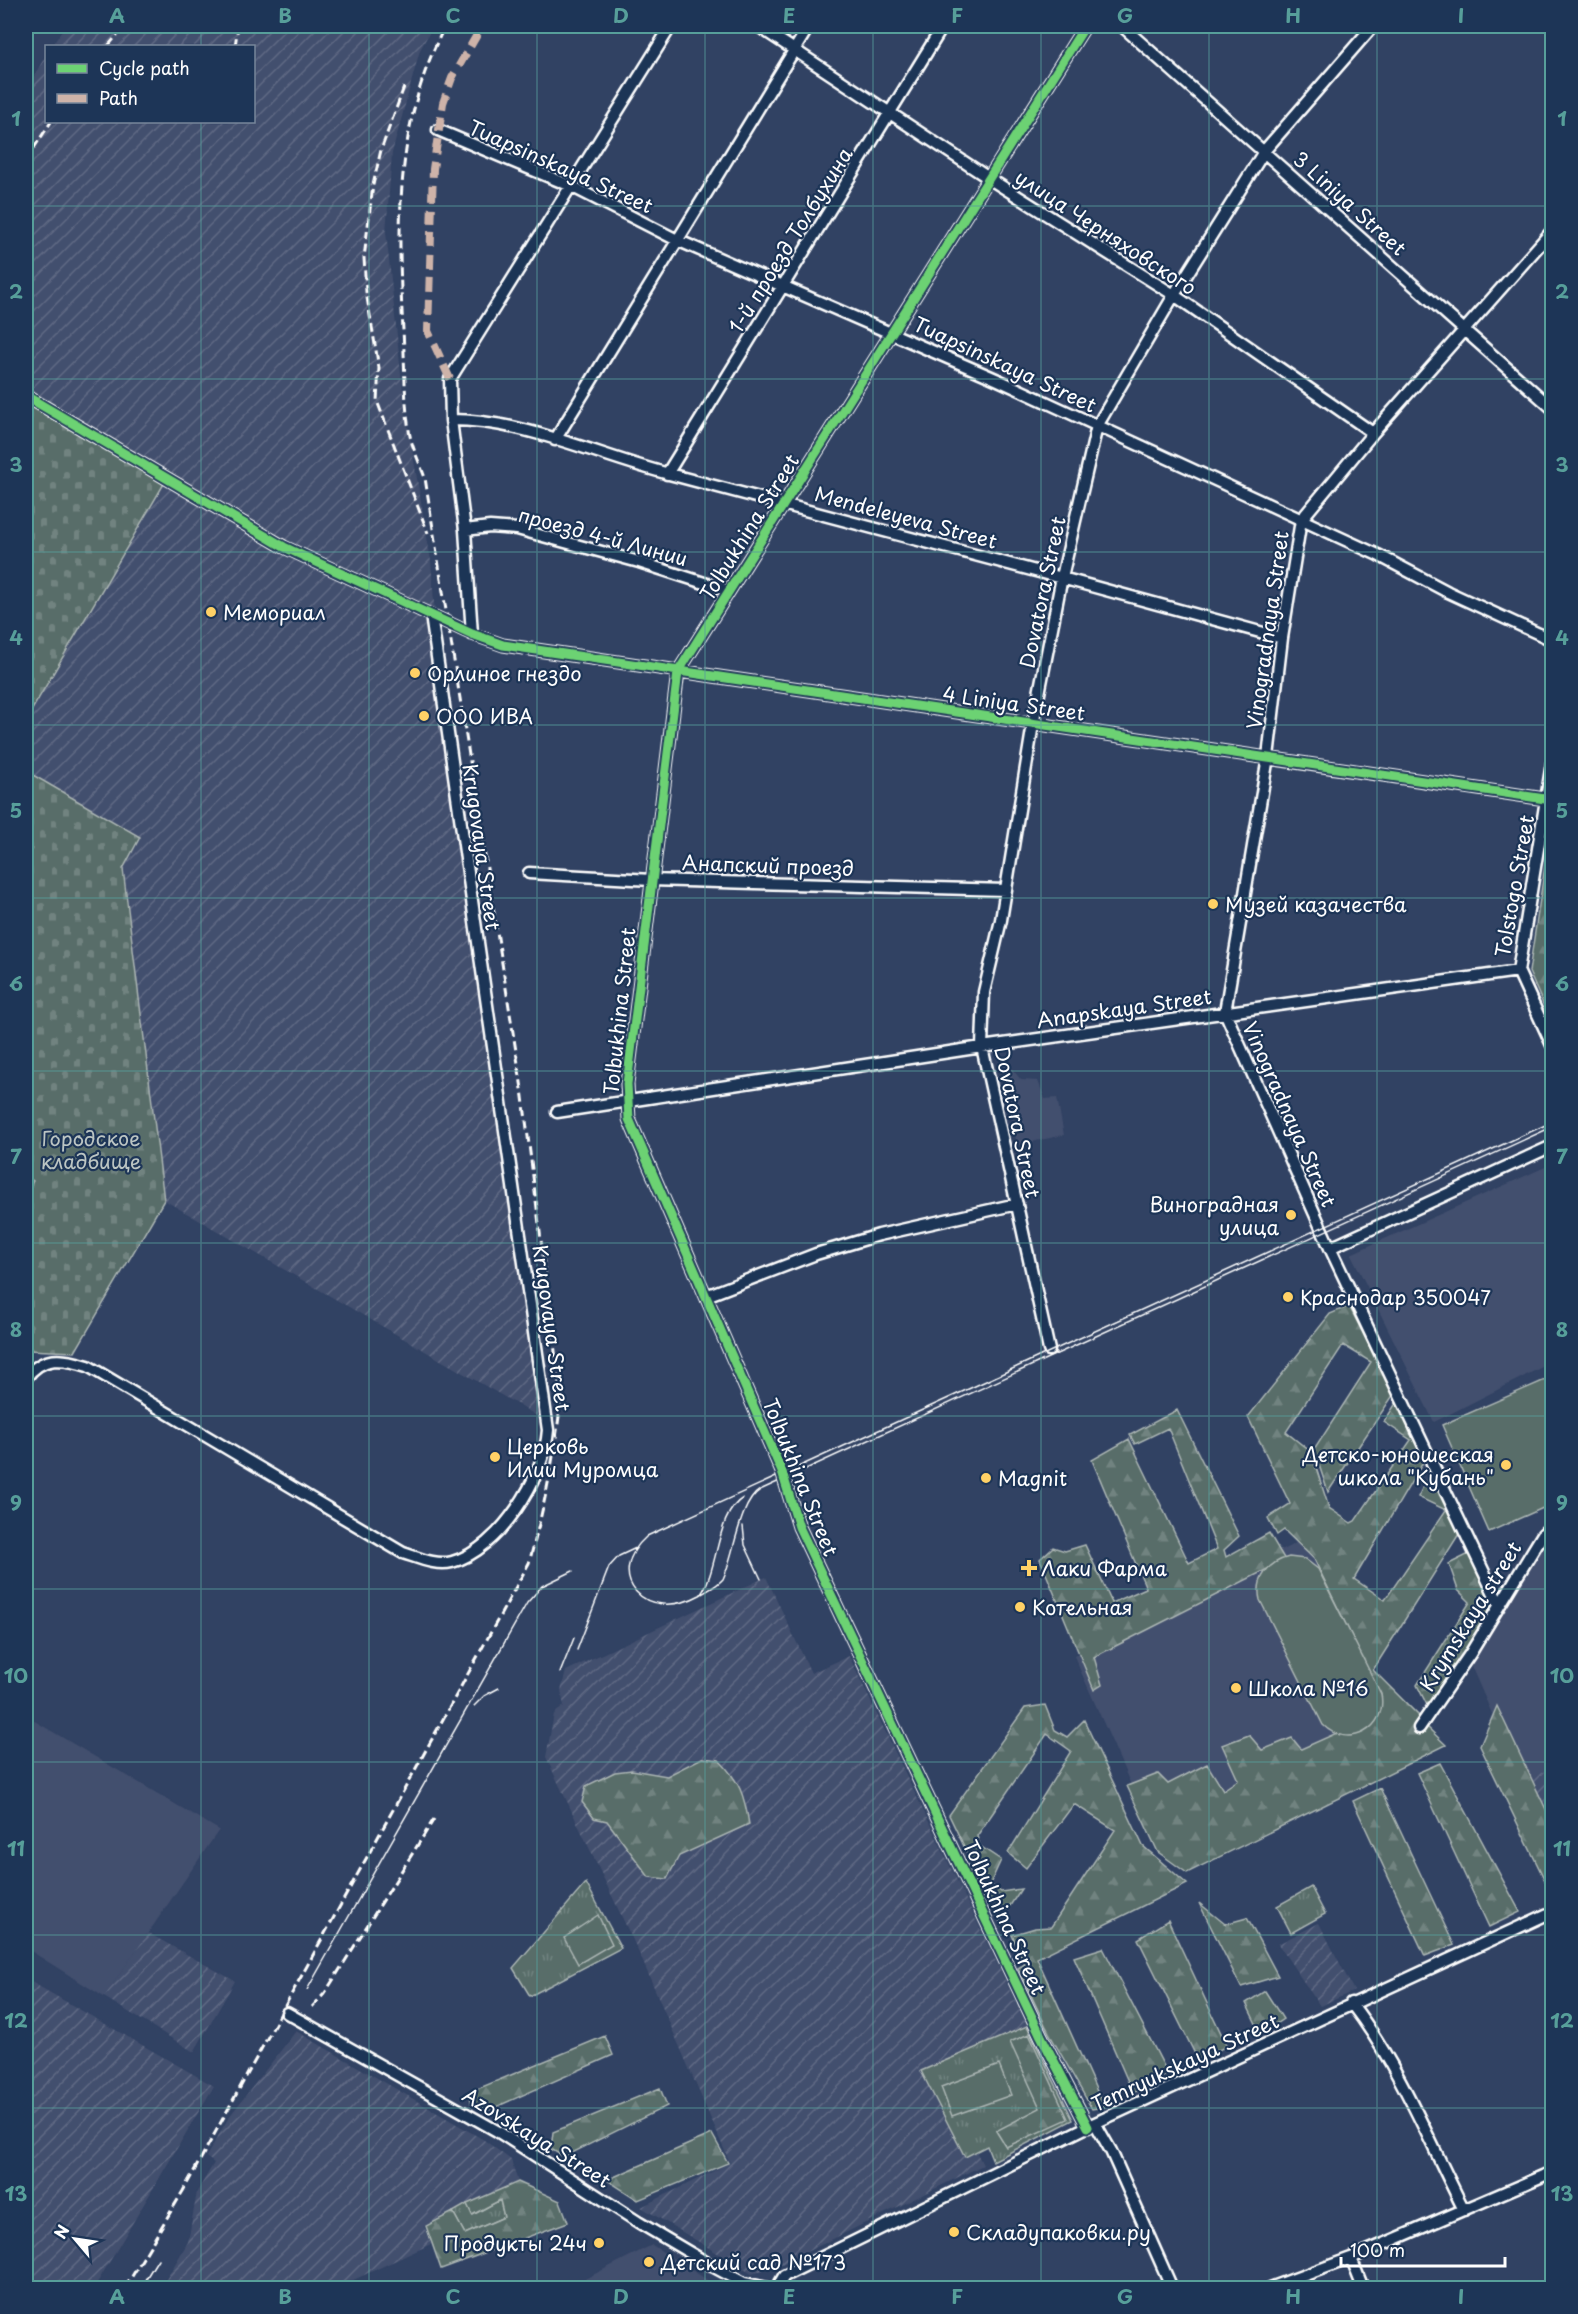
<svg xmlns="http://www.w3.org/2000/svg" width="1578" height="2314" font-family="'Playpen Sans',sans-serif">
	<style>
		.built { fill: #434f6e }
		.industrial { fill: url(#industrial-furrows) }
		.grass { fill: url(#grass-tufts); stroke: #acb6b4; stroke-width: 1.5 }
		.forest { fill: url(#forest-firs); stroke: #acb6b4; stroke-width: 1.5 }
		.cemetery { fill: url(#cemetery-stones); stroke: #acb6b4; stroke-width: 1.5 }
		.pitch { fill: #586d69; stroke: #acb6b4; stroke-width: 1.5 }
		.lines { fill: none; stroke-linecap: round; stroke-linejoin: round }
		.minor-casing { stroke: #fff; stroke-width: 15 }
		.minor { stroke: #1d3557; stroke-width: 10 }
		.tram { stroke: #fff; stroke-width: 1.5 }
		.rail { stroke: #fff; stroke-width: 3; stroke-dasharray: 9 4.5; stroke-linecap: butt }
		.quiet { stroke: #ceb3a9; stroke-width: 8; stroke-dasharray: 15 8; stroke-linecap: butt }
		.cycleway-casing { stroke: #1d3557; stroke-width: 13 }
		.cycleway { stroke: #6cd273; stroke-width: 9 }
		.grid { fill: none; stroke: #579f9a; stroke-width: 1.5; stroke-opacity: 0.55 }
		.poi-dot { fill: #ffd166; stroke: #1d3557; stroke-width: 2 }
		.labels { text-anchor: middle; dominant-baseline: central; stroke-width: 4.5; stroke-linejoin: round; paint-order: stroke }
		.street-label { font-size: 20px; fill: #fff; stroke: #1d3557 }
		.poi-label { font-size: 20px; fill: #fff; stroke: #1d3557; text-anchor: start }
		.park-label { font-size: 20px; fill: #bcc5c3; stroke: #1d3557 }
		.neatline { fill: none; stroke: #579f9a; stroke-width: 2 }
		.grid-label { font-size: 20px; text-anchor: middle; font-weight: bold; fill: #579f9a }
	</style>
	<defs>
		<pattern id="industrial-furrows" width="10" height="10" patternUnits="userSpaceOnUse" patternTransform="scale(1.5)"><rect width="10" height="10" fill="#434f6e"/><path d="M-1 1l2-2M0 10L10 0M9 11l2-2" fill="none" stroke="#5f6984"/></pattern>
		<pattern id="grass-tufts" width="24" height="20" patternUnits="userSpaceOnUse" patternTransform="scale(1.5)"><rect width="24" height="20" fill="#586d69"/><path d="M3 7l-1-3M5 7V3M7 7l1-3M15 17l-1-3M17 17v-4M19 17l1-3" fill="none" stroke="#718380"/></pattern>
		<pattern id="forest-firs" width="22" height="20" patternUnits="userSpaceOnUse" patternTransform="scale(1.5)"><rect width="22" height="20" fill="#586d69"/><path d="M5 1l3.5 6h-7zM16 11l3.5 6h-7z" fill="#718380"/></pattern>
		<pattern id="cemetery-stones" width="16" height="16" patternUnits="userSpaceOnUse" patternTransform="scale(1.5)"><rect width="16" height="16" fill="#586d69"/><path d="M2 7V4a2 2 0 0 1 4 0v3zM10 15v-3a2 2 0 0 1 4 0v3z" fill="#718380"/></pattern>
	</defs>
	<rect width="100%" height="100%" fill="#314263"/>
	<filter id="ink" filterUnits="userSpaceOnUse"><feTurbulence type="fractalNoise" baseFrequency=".0167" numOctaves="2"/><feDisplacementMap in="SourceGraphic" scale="12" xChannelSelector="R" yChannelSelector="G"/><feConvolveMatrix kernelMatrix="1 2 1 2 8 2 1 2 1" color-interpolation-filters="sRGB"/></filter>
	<g filter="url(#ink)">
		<path class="built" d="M1002,1056L1021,1080L1038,1081L1045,1099L1057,1098L1064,1135L1017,1145Z
			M1552,1164V1362L1434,1422L1351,1254Z
			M1306,1538L1400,1720L1158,1846L1074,1656Z
			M1552,1543V1768L1522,1782L1468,1659L1539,1549Z
			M26,1716L219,1830L104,1997L26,1948Z
			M652,2245L720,2288H567Z"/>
		<path class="industrial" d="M65,26H433L420,50L392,153L386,232L404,402L431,561L434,603L553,1425L164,1200L123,869L140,838L26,771V720L165,482L26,403V90L46,55V122H254V46H52Z
			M766,1577L811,1673L849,1656L1027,2026L1013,2031L965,2156L976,2151L983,2165L782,2264L752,2274L641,2207L730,2163L640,1955L546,1757L554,1714L564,1706L561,1691L566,1671Z
			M1552,1768V1820L1531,1777Z
			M1319,1923L1354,1991L1320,2006L1278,1944Z
			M148,1933L235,1981L194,2052L104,1997Z
			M26,1979L214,2086L94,2288H26Z
			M296,2031L484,2140L511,2160L518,2182L424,2226L431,2244L336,2288H161L188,2242L197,2192L214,2163L206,2157L229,2117Z"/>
		<path class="grass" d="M586,1883L621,1948L530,1996L513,1968Z
			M1311,1887L1325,1914L1291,1933L1277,1906Z
			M1027,2026L1073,2120L993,2161L987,2146L965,2157L921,2071Z
			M500,2200L504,2217L465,2234L453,2212L467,2204L473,2215Z"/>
		<path class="forest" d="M1552,819V1024L1529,972Z
			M1349,1306L1394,1394L1328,1492L1314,1450L1371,1362L1343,1345L1286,1432L1311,1452L1329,1508L1351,1523L1355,1521L1411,1440L1384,1422L1398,1400L1425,1459L1354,1579L1385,1600L1446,1510L1418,1497L1430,1472L1459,1534L1373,1670L1422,1719L1417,1729L1422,1732L1426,1726L1446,1745L1187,1873L1158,1852L1127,1786L1158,1774L1168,1784L1207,1764L1223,1790L1238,1780L1222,1745L1249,1735L1262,1750L1292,1738L1301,1749L1337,1733L1371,1676L1314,1559L1284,1530L1277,1535L1268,1518L1290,1504L1248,1417L1330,1314Z
			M1177,1410L1239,1536L1224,1550L1226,1557L1269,1533L1285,1560L1094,1657L1102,1685L1094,1690L1040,1559L1053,1547L1065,1551L1085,1545L1112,1603L1146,1588L1092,1460L1129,1439L1189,1563L1217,1549L1168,1428L1135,1444L1130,1435Z
			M1469,1554L1496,1607L1428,1707L1417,1685L1470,1602L1458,1590L1449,1564Z
			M1045,1705L1055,1730L1067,1737L1084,1720L1143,1846L1187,1884L1037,1958L1104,2107L1092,2109L1049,2033L1018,1968L1025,1964L1012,1935L1035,1928L1051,1927L1115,1830L1074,1804L1026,1868L1008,1853L1071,1751L1047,1734L977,1836L980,1846L1001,1860L990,1884L1001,1892L1021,1889L1000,1921L949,1815L1025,1708Z
			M1497,1706L1552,1822V1895L1480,1746Z
			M702,1758L719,1760C740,1782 744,1794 749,1824L679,1856L667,1879L649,1877L607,1821L594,1818L582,1802L586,1786L615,1772L632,1770L667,1776Z
			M1440,1763L1520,1912L1489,1927L1417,1773Z
			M1380,1788L1454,1945L1425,1956L1353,1801Z
			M1199,1903L1225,1924L1247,1918L1278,1976L1241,1987Z
			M1168,1920L1227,2046L1198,2060L1138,1939Z
			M1103,1948L1168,2074L1133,2093L1074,1957Z
			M1265,1991L1283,2019L1261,2034L1246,2003Z
			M1029,2034L1068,2119L1006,2147L996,2131L1040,2108L1010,2042Z
			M605,2036L613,2055L487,2111L471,2103L470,2092Z
			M660,2088L667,2106L564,2157L551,2149L553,2132Z
			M712,2134L728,2163L638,2200L607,2180Z
			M518,2182L560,2201L568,2222L441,2269L426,2226L453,2212L465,2234L504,2217L500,2200L472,2215L467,2204Z"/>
		<path class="cemetery" d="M26,403L165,482L26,720Z
			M26,771L140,837L123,869L164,1200L75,1352L27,1350L26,1352V1192L33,1181L26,1176Z"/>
		<path class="pitch" d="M1552,1377V1504L1489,1532L1442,1425Z
			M1289,1557L1305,1559L1318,1569L1381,1694C1388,1729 1348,1750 1323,1725L1260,1600C1255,1579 1268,1562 1289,1557Z
			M598,1915L612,1944L578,1964L564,1938Z
			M999,2065L1011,2095L952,2116L941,2087Z"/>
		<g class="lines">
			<defs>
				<path id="minor" d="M758,26L990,179L1174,295L1373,433
					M1085,26L678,672L627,1084L629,1119L782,1472L799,1527L1041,2036L1088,2127
					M1122,26L1552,408
					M438,130L571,186L677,240L996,379L1378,555L1448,592L1552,640
					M26,396L284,547L472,634L503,645L1552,800
					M451,420C525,420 598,456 669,474C874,527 1078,582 1282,638
					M555,440L809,26
					M667,474L943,26
					M465,530L490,527L517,529L639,562L729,591
					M472,634L465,530L451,420L450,379L671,26
					M1552,763L1518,971L1552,1045
					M529,873L651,880L1006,890
					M557,1112L982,1047L1518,971
					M1330,1248L1552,1146
					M706,1296L816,1254L879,1235L1017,1204
					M1049,1350L982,1047L984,992L1001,920L1033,724L1062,577L1097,426L1174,295L1265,150L1373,26
					M26,1378C42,1355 63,1358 88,1366L403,1553C419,1558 436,1566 452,1562C499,1550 545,1476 548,1430L431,615
					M1499,1604L1330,1248L1225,1012L1268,757L1282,638L1301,520L1373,433L1552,231
					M1419,1728L1470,1654L1543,1534L1552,1525
					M1351,2003C1399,2065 1429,2141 1464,2210
					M287,2013L497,2131L638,2222L714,2267L744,2283L768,2288
					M1095,2123L1111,2151L1172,2288
					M1351,2258L1363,2288
					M777,2288L784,2276L1095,2123L1552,1912
					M1270,2288L1351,2258L1552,2172"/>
			</defs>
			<use href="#minor" class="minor-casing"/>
			<use href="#minor" class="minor"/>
			<path class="tram" d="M1552,1122L647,1536C602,1576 645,1625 700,1595C708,1590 717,1586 723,1579C734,1556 739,1503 760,1490L1552,1127
				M743,1526L745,1545L761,1579
				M701,1594C719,1568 716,1514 743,1498
				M577,1650L609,1567L619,1556L636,1548
				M560,1673L574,1638
				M474,1706L484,1696L499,1688
				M307,1990L527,1603L542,1586L573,1571
				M140,2288L158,2259"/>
			<path class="rail" d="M108,46L125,26
				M235,46L238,26
				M404,87L381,150L373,185L364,258L366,292L379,368L377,401L428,533
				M26,160L51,122
				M312,2007L325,1993L434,1819
				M125,2288L183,2191L529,1563C544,1508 555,1455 561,1399L522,1089L425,478C420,463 411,446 409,430C404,398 405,363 403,330C397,223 395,123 445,26"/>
			<path class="quiet" d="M450,379L428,331L433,169L443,103L452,78L482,26"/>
			<defs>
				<path id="cycleway" d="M1085,26L678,672L627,1084L629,1119L782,1472L799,1527L1041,2036L1088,2127
					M26,396L284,547L472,634L503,645L1552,800"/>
			</defs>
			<use href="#cycleway" class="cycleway-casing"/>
			<use href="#cycleway" class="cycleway"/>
		</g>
	</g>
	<path class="grid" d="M201,26V46M369,26V2288M537,26V2288M705,26V2288M873,26V2288M1041,26V2288M1209,26V2288M1377,26V2288M201,122V2288M26,206H1552M26,379H1552M26,552H1552M26,725H1552M26,898H1552M26,1071H1552M26,1243H1552M26,1416H1552M26,1589H1552M26,1762H1552M26,1935H1552M26,2108H1552"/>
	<g class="poi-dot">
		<circle cx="211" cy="612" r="6"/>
		<circle cx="415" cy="673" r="6"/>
		<circle cx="424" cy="716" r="6"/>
		<circle cx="1213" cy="904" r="6"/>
		<circle cx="1291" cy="1215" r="6"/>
		<circle cx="1288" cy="1297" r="6"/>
		<circle cx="495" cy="1457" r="6"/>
		<circle cx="1506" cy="1465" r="6"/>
		<circle cx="986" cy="1478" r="6"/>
		<path d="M1026 1559h6v6h6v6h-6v6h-6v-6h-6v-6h6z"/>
		<circle cx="1020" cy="1607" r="6"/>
		<circle cx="1236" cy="1688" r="6"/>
		<circle cx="954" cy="2232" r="6"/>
		<circle cx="599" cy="2243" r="6"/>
		<circle cx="649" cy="2262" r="6"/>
	</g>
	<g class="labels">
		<g class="street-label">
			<text transform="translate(561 166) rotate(24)">Tuapsinskaya Street</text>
			<text transform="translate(1350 203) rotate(42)">3 Liniya Street</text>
			<text transform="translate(1106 232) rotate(33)">улица Черняховского</text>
			<text transform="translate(790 240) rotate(-58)">1-й проезд Толбухина</text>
			<text transform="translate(1005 364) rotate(25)">Tuapsinskaya Street</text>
			<text transform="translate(906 517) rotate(15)">Mendeleyeva Street</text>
			<text transform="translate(749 527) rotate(-58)">Tolbukhina Street</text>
			<text transform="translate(603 536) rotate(15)">проезд 4-й Линии</text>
			<text transform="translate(1042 592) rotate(-78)">Dovatora Street</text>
			<text transform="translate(1267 630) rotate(-82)">Vinogradnaya Street</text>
			<text transform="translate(1014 703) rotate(8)">4 Liniya Street</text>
			<text transform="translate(482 847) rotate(82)">Krugovaya Street</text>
			<text transform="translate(768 865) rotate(2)">Анапский проезд</text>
			<text transform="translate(1514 886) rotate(-80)">Tolstogo Street</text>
			<text transform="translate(1124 1008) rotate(-8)">Anapskaya Street</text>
			<text transform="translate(619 1011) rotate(-84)">Tolbukhina Street</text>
			<text transform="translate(1290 1114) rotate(66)">Vinogradnaya Street</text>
			<text transform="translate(1018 1122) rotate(78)">Dovatora Street</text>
			<text transform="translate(552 1328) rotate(82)">Krugovaya Street</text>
			<text transform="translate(801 1477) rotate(68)">Tolbukhina Street</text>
			<text transform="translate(1470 1616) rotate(-58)">Krymskaya street</text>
			<text transform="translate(1005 1917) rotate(65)">Tolbukhina Street</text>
			<text transform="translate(1185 2062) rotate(-25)">Temryukskaya Street</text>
			<text transform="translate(537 2137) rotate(32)">Azovskaya Street</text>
		</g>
		<g class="poi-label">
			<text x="223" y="612">Мемориал</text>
			<text x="427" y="673">Орлиное гнездо</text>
			<text x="436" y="716">ООО ИВА</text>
			<text x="1225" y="904">Музей казачества</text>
			<text x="1279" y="1204" text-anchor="end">Виноградная<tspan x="1279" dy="23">улица</tspan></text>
			<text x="1300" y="1297">Краснодар 350047</text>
			<text x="507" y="1446">Церковь<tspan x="507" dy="23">Илии Муромца</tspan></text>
			<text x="1494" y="1454" text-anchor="end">Детско-юношеская<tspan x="1494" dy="23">школа "Кубань"</tspan></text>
			<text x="998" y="1478">Magnit</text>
			<text x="1041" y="1568">Лаки Фарма</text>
			<text x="1032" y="1607">Котельная</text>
			<text x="1248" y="1688">Школа №16</text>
			<text x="966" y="2232">Складупаковки.ру</text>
			<text x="587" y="2243" text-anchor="end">Продукты 24ч</text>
			<text x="661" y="2262">Детский cад №173</text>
		</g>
		<g class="park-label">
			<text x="91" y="1138">Городское<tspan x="91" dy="23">кладбище</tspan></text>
		</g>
	</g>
	<rect width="1578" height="2314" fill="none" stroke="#1d3557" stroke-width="66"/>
	<rect x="45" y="45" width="210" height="78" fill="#1d3557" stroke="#77869a" stroke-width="1.5"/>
	<rect x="57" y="64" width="30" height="9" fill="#6cd273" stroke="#77869a" stroke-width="1.5"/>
	<text x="99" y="75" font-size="18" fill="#ffffff">Cycle path</text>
	<rect x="57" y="94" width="30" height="9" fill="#ceb3a9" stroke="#77869a" stroke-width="1.5"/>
	<text x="99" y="105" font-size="18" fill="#ffffff">Path</text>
	<g transform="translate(75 2239) rotate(299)" stroke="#1d3557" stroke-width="4.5" paint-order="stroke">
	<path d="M0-4.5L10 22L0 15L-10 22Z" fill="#ffffff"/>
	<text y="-9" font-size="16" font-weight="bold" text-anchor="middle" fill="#ffffff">N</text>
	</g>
	<path d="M1341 2257v9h164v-9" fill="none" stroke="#ffffff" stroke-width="3"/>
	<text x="1350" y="2257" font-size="18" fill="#ffffff" stroke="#1d3557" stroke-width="4.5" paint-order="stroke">100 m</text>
	<rect x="33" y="33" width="1512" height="2248" class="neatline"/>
	<g class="grid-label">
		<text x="117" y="23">A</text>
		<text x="285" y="23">B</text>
		<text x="453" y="23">C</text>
		<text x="621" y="23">D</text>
		<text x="789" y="23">E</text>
		<text x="957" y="23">F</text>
		<text x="1125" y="23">G</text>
		<text x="1293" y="23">H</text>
		<text x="1461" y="23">I</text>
		<text x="16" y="126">1</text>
		<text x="1562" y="126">1</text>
		<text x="16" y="299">2</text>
		<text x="1562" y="299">2</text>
		<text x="16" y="472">3</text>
		<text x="1562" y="472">3</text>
		<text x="16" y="645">4</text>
		<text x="1562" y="645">4</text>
		<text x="16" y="818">5</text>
		<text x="1562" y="818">5</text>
		<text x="16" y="991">6</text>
		<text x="1562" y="991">6</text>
		<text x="16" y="1164">7</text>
		<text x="1562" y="1164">7</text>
		<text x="16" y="1337">8</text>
		<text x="1562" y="1337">8</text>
		<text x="16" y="1510">9</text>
		<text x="1562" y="1510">9</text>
		<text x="16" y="1683">10</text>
		<text x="1562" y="1683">10</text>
		<text x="16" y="1856">11</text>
		<text x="1562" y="1856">11</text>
		<text x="16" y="2028">12</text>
		<text x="1562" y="2028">12</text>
		<text x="16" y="2201">13</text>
		<text x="1562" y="2201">13</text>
		<text x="117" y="2304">A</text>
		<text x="285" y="2304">B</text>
		<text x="453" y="2304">C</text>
		<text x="621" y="2304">D</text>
		<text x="789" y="2304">E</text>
		<text x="957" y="2304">F</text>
		<text x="1125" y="2304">G</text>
		<text x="1293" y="2304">H</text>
		<text x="1461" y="2304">I</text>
	</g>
</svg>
